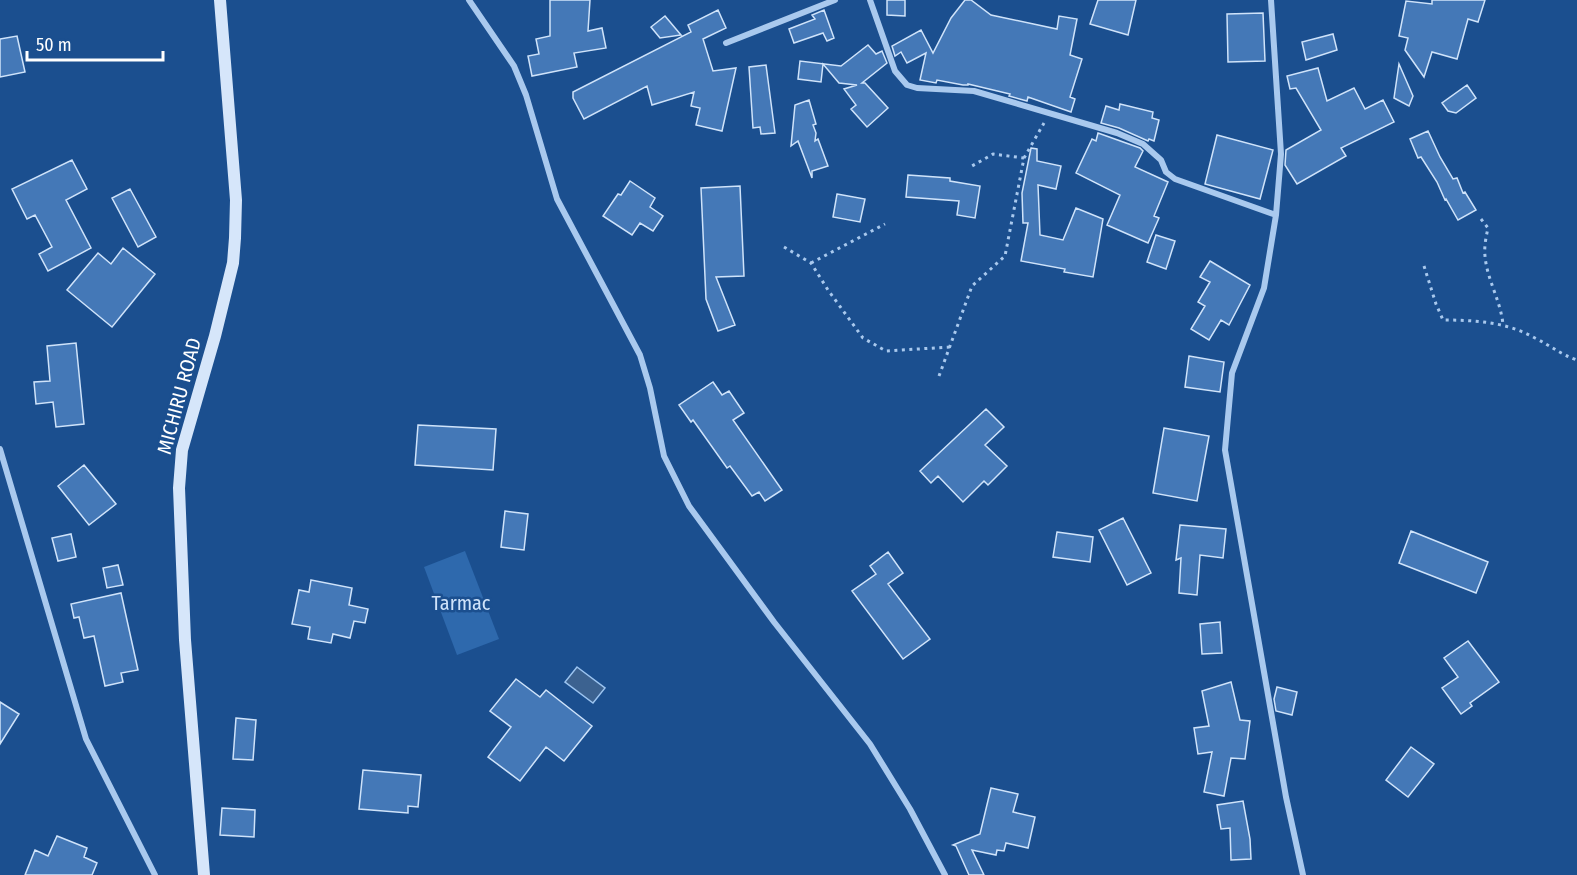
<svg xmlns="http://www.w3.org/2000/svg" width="1577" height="875" font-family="'Fira Sans Condensed',sans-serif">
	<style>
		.green { fill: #2e69ad }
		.water { fill: #3c6290; stroke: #9cc4f0; stroke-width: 1.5 }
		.building { fill: #4478b7; stroke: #cfe3fa; stroke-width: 1.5 }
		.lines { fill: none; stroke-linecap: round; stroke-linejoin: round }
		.path { stroke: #a9c9ee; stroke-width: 3; stroke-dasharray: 3 4.5; stroke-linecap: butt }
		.street { stroke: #a9c9ee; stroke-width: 6 }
		.secondary { stroke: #d6e6fa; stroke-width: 12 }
		.labels { text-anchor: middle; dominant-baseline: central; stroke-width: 5; stroke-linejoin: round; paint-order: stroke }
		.street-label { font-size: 20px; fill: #fff; stroke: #1b4f8f }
		.park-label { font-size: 20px; fill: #cfe3fa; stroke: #1b4f8f }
	</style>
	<rect width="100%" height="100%" fill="#1b4f8f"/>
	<path class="green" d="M465,551L499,639L457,655L424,567Z"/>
	<path class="water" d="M577,667L605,688L593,703L565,682Z"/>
	<path class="building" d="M550,0H590L588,31L602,28L606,48L574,53L577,67L532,76L528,56L539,54L536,39L550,36Z
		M887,0H905V16L887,15Z
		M965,0H971L991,15L1057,29L1059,16L1077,19L1070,55L1082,59L1070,97L1075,99L1071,112L1028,97L1027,101L1009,96L1010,94L968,84V85H963L937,80L936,83L920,80L926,53L907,63L901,52L895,56L892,46L921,30L933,53L951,18Z
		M1098,0H1136L1128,35L1090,24Z
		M1432,0H1485L1478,22L1468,19L1457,59L1432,52L1424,77L1405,50L1408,38L1399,36L1406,1L1432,4Z
		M718,10L726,28L703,39L713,71L736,68L722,131L696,125L700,108L691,106L694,92L652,105L647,86L584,119L573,98V92L691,32L688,25Z
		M824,10L834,38L827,41L823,33L794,43L789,29L815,19L812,15Z
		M1263,13L1265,61L1228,62L1227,14Z
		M665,16L681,35L660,38L651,27Z
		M1333,34L1337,50L1306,60L1302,42Z
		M17,36L25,72L0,77V39Z
		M868,45L876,54L882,51L887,63L862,83H865L888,108L867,127L851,109L856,105L844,89L857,85L839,83L823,64L821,82L798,79L800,61L841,66Z
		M1399,64L1413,96L1409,106L1394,98Z
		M766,65L775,133L761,134L760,127L753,128L749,67Z
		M1318,68L1327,101L1354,88L1365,109L1383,100L1394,122L1341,148L1346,156L1297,184L1285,165L1286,150L1321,130L1296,88L1290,89L1287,76Z
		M1467,85L1476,98L1456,113L1448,111L1442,103Z
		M809,100L816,124L813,125L816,133L815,141L818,139L828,166L812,171V178L798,141L791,146L795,105Z
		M1120,104L1153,112L1152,118L1159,120L1154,141L1149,139L1148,141L1119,128L1101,123L1106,106L1119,110Z
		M1428,131L1440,157L1453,179L1457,178L1463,193L1465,192L1476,210L1458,220L1446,199L1445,200L1437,182L1421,157L1418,158L1410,139Z
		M1098,133L1140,148L1143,151L1135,167L1168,182L1154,216L1159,218L1148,243L1107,225L1120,195L1076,173L1092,139L1096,141Z
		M1217,135L1273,150L1260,199L1205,184Z
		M1031,148L1037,149V161L1061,166L1056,189L1038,185L1040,235L1063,240L1076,208L1103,219L1093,277L1064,272L1065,269L1021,261L1028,223H1023L1022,193Z
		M72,160L87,189L66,200L91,248L48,271L39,254L52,247L35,215L27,219L12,189Z
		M908,175L950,178V181L980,186L975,218L957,215L959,201L906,197Z
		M630,181L655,198L650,207L663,216L653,231L640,223L632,235L603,216L618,194L621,195Z
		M740,186L744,276L716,277L735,325L718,331L706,299L701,188Z
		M130,189L156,237L138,247L112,198Z
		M837,194L865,199L860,222L833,217Z
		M1156,235L1175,241L1166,269L1147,262Z
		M123,248L155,274L112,327L67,290L98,253L111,264Z
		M1210,261L1250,285L1229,325L1221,320L1209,340L1191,329L1205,306L1198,302L1210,282L1200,277Z
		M76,343L84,424L56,427L53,402L36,404L34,382L50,381L47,346Z
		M1189,356L1224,362L1220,392L1185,387Z
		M713,382L722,395L729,391L744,413L733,420L782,490L765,501L759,492L752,496L730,466L727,468L693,420L691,422L679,405Z
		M986,409L1004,427L985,445L1007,466L988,485L984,481L963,502L938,476L931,483L920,471Z
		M418,425L496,429L493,470L415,465Z
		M1164,428L1209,436L1197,501L1153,493Z
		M84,465L116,504L89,525L58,486Z
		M505,511L528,514L524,550L501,547Z
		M1123,518L1151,573L1127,585L1099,530Z
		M1180,525L1226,529L1223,558L1200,555L1197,595L1179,593L1181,558L1176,560Z
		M1411,531L1488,562L1476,593L1399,563Z
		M1057,532L1093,537L1090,562L1053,557Z
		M71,534L76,557L58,561L52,538Z
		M888,552L903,573L888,584L930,639L903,659L852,591L876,574L870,566Z
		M118,565L123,585L107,588L103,568Z
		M311,580L352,588L349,605L368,609L365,623L354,621L350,638L333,634L331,643L308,639L310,627L292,624L299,590L309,592Z
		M121,593L138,670L121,673L123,682L105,686L94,636L84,638L79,617L74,618L71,604Z
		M1220,622L1222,653L1202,654L1200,624Z
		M1468,641L1499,682L1470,703L1472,706L1461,714L1442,688L1458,677L1444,658Z
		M516,679L540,697L546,690L592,726L564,761L546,747L520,781L488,757L511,727L490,711Z
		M1231,682L1240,720L1250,721L1245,759L1231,758L1224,796L1204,792L1212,752L1198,754L1194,728L1209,726L1202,691Z
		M1277,687L1297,692L1292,715L1276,711L1274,699Z
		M0,702L19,714L0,744Z
		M236,718L256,720L253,760L233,759Z
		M1411,747L1434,764L1408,797L1386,780Z
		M363,770L421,775L418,807L408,806V813L359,809Z
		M991,788L1018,794L1013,812L1035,817L1028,848L1006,843L1004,851L997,850L996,855L972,850L984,875H969L956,846L953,845L980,834Z
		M1243,801L1250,839L1251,859L1231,860L1230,828L1221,829L1217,805Z
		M222,808L255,810L254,837L220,835Z
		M57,836L87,848L84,857L97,863L92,875H25L35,850L48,856Z"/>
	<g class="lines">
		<path class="path" d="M1024,158L1044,123
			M1481,219L1488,228C1486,237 1484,247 1485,256C1487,280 1501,301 1503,325
			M784,247L811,263L828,290L863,338L886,351L950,347
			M811,263L885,224
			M1424,266L1436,304L1443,320C1475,320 1507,322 1535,338C1551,346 1560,354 1577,360
			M939,376L972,286L1005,256L1024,158L993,154L972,166"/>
		<path class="street" d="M469,0L514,66L526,95L557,199L640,355L650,388L664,456L689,506L774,622L870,744L910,809L945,875
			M870,0L895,71L907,85L917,88L974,91L1117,133L1143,144L1161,160L1166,172L1175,179L1276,215
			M1271,0L1281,154L1276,215L1264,288L1232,373L1225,450L1286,797L1303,875
			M726,43L835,0
			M0,449L86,739L155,875"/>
		<path class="secondary" d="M204,875L185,640L179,488L182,450L215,336L233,263L235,238L236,200L220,0"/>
	</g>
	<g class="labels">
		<g class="street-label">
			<text transform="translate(179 396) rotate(-75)">MICHIRU ROAD</text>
		</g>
		<g class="park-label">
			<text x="461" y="603">Tarmac</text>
		</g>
	</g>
	<path d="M27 51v9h136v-9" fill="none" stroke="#ffffff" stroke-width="3"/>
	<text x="36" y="51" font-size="18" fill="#ffffff" stroke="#1b4f8f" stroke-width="4.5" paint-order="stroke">50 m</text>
</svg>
